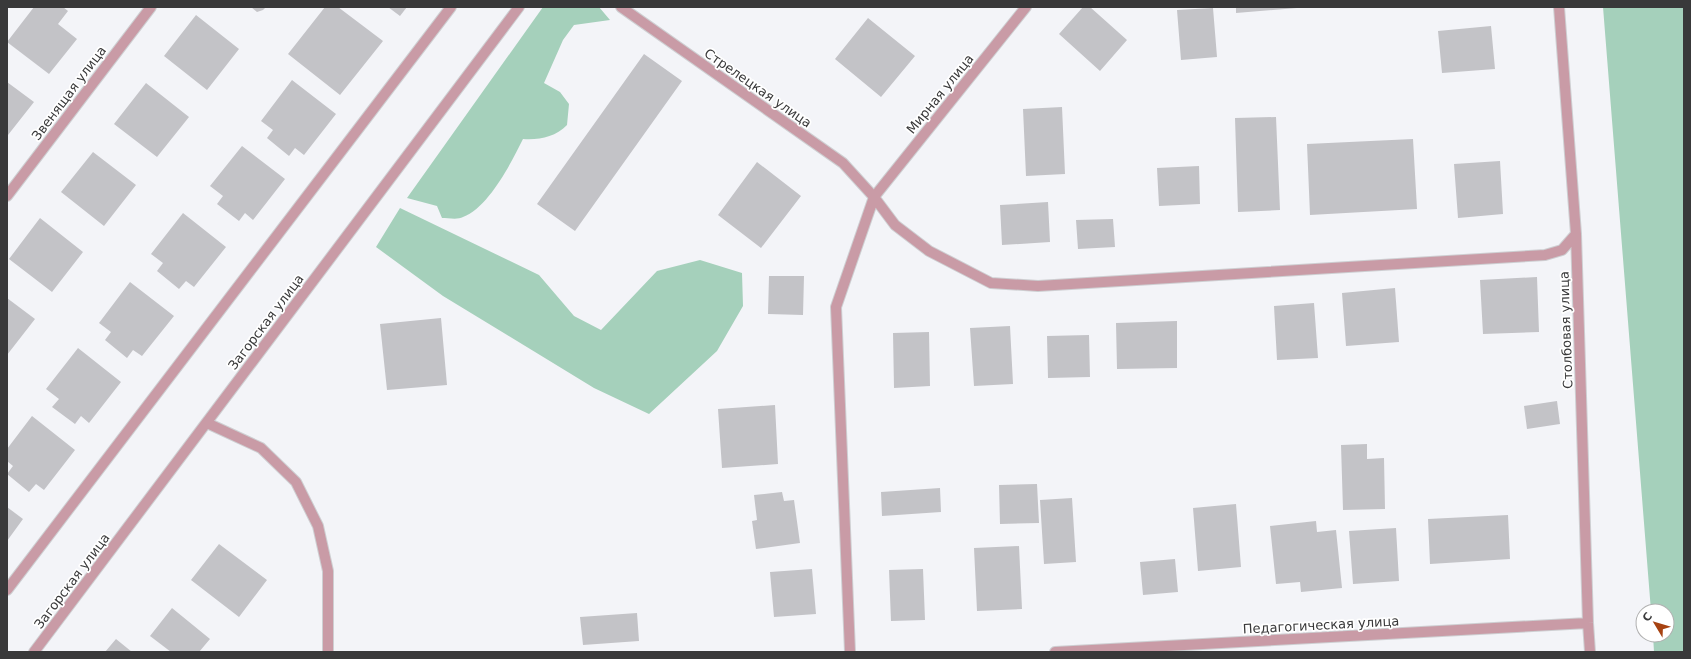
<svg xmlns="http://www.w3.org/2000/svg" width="1691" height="659" font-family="'DejaVu Sans',sans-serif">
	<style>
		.green { fill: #a5d0bb }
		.building { fill: #c3c3c7 }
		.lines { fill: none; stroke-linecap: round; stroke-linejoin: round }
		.minor-casing { stroke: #cecfd2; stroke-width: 12 }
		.minor { stroke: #c99ba6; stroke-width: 10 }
		.labels { text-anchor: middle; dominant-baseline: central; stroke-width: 3.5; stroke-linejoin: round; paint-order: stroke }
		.street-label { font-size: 13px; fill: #39393a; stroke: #fff }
	</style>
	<rect width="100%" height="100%" fill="#f3f4f8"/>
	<path class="green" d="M543,7H599L610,20L574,25L563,40L544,83L560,92L569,104L567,125C555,137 540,140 523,139C511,163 489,207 463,217C458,220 448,218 442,218L437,206L407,198Z
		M1603,7H1684V652H1654L1653,635H1667V611H1651Z
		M400,208L539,275L574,316L601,330L657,271L700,260L742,273L743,306L717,351L649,414L594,388L443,296L376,247Z"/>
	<path class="building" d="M34,7H63L68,11L58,24L77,39L49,74L7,42Z
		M251,7H266L263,10L257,12Z
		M325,7H338L383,41L340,95L288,54Z
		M388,7H407L400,16Z
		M1083,7H1090L1127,40L1100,71L1059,34Z
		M1236,7H1297V8L1236,13Z
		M1213,8L1217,57L1181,60L1177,10Z
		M196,15L239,49L207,90L164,56Z
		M868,18L915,56L881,97L835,59Z
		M1491,26L1495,69L1442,73L1438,31Z
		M644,54L682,81L575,231L537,204Z
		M292,80L336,114L304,155L295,148L289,156L267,138L273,130L261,121Z
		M7,82L34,102L8,135H7Z
		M146,83L189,117L157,157L114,124Z
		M1062,107L1065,174L1026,176L1023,109Z
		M1276,117L1280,210L1238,212L1235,118Z
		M1413,139L1417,209L1310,215L1307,144Z
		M242,146L285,179L253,220L245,213L239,221L217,204L223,196L210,186Z
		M93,152L136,185L104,226L61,192Z
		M1500,161L1503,214L1458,218L1454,164Z
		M757,162L801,196L761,248L718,215Z
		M1199,166L1200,204L1159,206L1157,168Z
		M1048,202L1050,242L1002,245L1000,205Z
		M183,213L226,247L194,287L186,281L179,289L157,271L163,263L151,254Z
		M40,218L83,252L52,292L9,259Z
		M1113,219L1115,247L1078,249L1076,220Z
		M769,276H804L803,315L768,314Z
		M1537,277L1539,332L1483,334L1480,280Z
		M130,282L174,316L142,356L133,350L127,358L105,340L111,332L99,323Z
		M1395,288L1399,342L1346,346L1342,293Z
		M7,298L35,319L7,355Z
		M1314,303L1318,358L1277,360L1274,306Z
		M441,318L447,385L387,390L380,324Z
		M1177,321V368L1117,369L1116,323Z
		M1010,326L1013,384L974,386L970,328Z
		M929,332L930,386L894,388L893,333Z
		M1089,335L1090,377L1048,378L1047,336Z
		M78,348L121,382L89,423L81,416L75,424L52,407L59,399L46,389Z
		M1557,401L1560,424L1527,429L1524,406Z
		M775,405L778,464L722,468L718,409Z
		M32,416L75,450L44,490L36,484L29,492L7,474L13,466L7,461V449Z
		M1367,444V459L1384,458L1385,509L1343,510L1341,445Z
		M1037,484L1039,523L1000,524L999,485Z
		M940,488L941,512L882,516L881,492Z
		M782,492L784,501L794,500L800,543L756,549L752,521L757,520L754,495Z
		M1072,498L1076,562L1044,564L1040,500Z
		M1236,504L1241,567L1198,571L1193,508Z
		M7,507L23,519L7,541Z
		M1508,515L1510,559L1430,564L1428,519Z
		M1316,521L1317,532L1336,530L1342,588L1301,592L1300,582L1276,584L1270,526Z
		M1396,528L1399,581L1353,584L1349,531Z
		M219,544L267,580L239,617L191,580Z
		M1019,546L1022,609L977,611L974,548Z
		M1175,559L1178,592L1143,595L1140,562Z
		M812,569L816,614L774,617L770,572Z
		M923,569L925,620L891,621L889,570Z
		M172,608L210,639L199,652H171L150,636Z
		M637,613L639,641L583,645L580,617Z
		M116,639L132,652H105Z"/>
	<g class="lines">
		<defs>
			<path id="minor" d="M621,7L843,163L874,197L895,225L929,251L991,283L1038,286L1545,255L1562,250L1576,234
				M1559,7L1576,234L1588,623L1590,652
				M7,196L151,7
				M207,423L261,448L296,482L318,526L328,571V652
				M7,590L451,7
				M34,652L519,7
				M850,652L836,307L874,197L1026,7
				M1055,652L1588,623"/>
		</defs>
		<use href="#minor" class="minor-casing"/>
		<use href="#minor" class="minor"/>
	</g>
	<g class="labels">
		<g class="street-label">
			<text transform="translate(758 88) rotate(35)">Стрелецкая улица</text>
			<text transform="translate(69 93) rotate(-53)">Звенящая улица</text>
			<text transform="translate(940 94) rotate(-51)">Мирная улица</text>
			<text transform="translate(266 322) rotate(-53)">Загорская улица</text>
			<text transform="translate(1566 330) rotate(-92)">Столбовая улица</text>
			<text transform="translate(72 581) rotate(-53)">Загорская улица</text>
			<text transform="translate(1321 625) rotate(-3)">Педагогическая улица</text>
		</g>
	</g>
	<rect width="1691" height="659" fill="none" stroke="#39393a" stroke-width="16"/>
	<g transform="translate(1655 623) rotate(308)"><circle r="19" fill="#ffffff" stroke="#b0b0b0"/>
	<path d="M0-3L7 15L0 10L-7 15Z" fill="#a74211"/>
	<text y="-6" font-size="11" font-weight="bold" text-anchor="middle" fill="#39393a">С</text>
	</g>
</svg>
